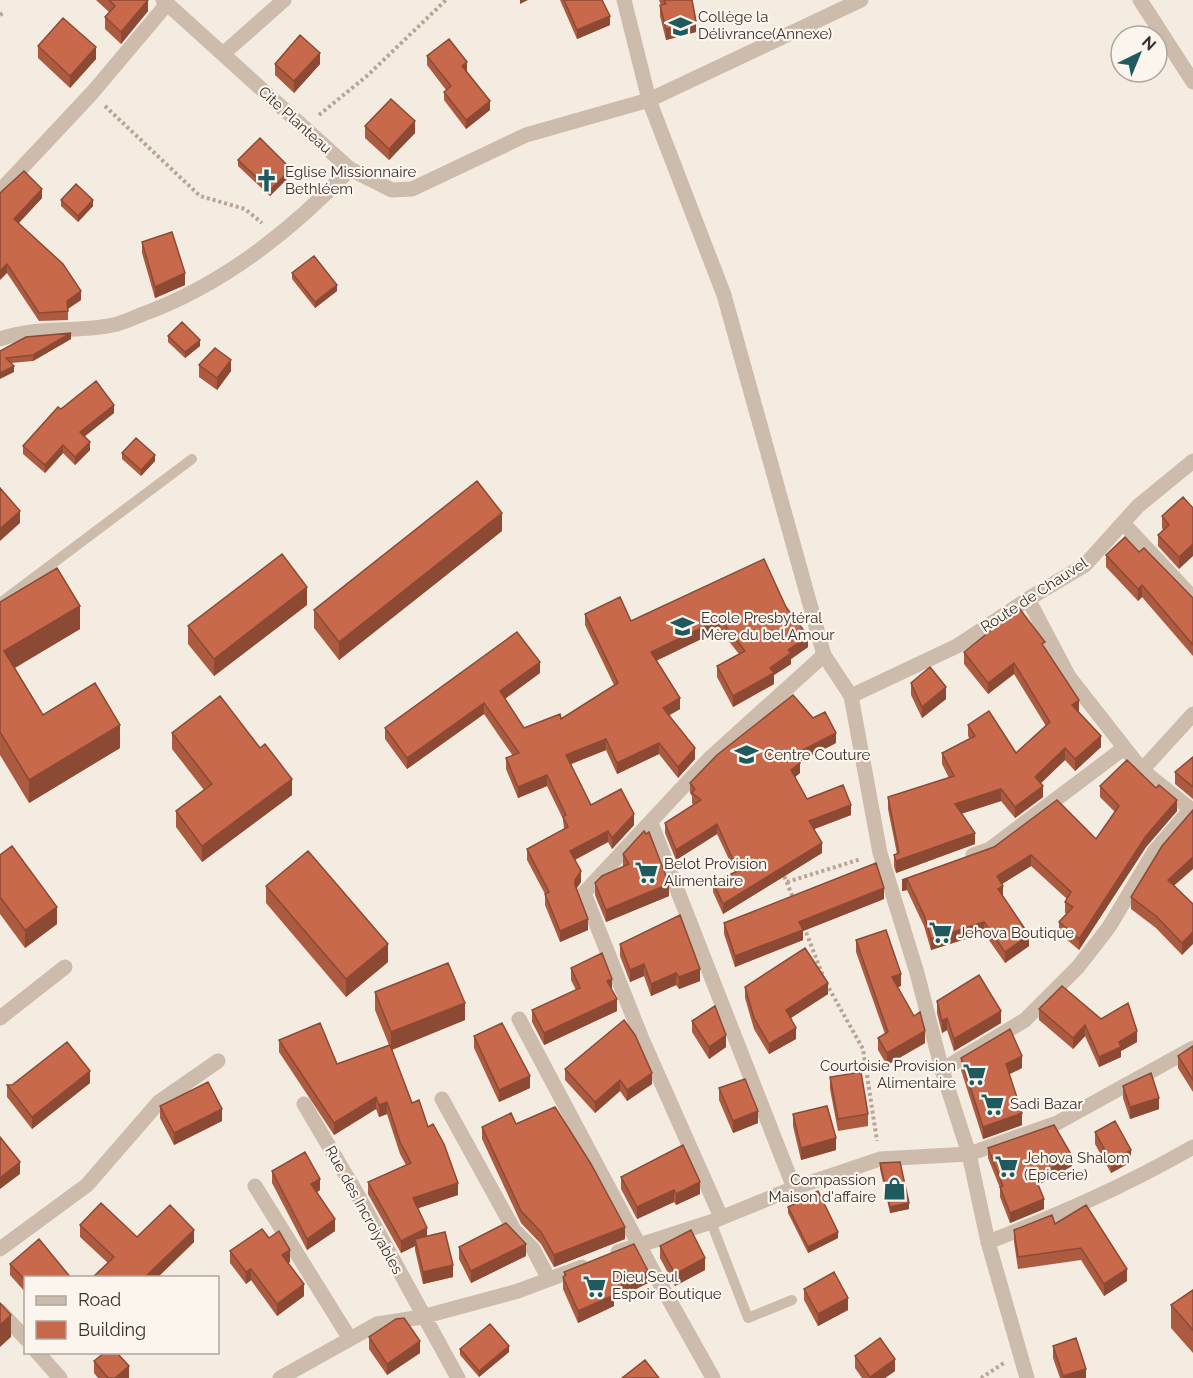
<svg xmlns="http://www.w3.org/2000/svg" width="1193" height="1378" font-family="Raleway,sans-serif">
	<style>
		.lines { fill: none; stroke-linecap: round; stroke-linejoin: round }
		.path { stroke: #b9a596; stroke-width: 4; stroke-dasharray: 3 3; stroke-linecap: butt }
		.service { stroke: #cdbbac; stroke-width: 10 }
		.minor { stroke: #cdbbac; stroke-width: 15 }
		.tertiary { stroke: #cdbbac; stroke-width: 15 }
		.wall { fill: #ac5a40 }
		.shaded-wall { fill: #8c4a34 }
		.building { fill: #c8694b; stroke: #8c4a34; stroke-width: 1.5 }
		.labels { text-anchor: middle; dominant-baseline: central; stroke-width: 4.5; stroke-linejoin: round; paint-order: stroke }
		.poi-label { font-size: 15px; fill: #3b302b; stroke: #fbf5ee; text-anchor: start }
		.street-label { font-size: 15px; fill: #3b302b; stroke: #fbf5ee }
	</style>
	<rect width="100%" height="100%" fill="#f4ebe1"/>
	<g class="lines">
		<path class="path" d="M0,15L3,13
			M105,106L200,196L245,209L262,223
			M319,115L368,75L446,0
			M782,871L794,900
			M787,882L861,859
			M804,927L823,976
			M826,983L863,1049L877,1141
			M981,1378L1004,1363"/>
		<path class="service" d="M0,603L192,459
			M711,1222L748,1318L792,1300"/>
		<path class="minor" d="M163,0L350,169L392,190L412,189L526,135L649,100L861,0
			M1140,0L1193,82
			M224,53L284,0
			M0,191L92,93L167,4
			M0,339C36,326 75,333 113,325C123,323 133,318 143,314C223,285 292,230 350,169
			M1123,523L1193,598
			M1028,599L1069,677L1142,770L1193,811
			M851,696L957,646L1028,599L1085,565L1138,506L1193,461
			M1142,770L1193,714
			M651,823L794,1188
			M973,855L990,849L1124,748
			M0,1018L65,967
			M519,1019L653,1271L713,1378
			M942,1070L1025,1020L1078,967L1109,927L1154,852L1191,809
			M442,1099L514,1230L533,1249L549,1279
			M304,1104L356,1192L458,1378
			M255,1186L350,1339
			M721,1217L642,1039L584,893L710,758L824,655
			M988,1242C1061,1214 1125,1186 1193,1147
			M0,1249L87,1185L159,1102L218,1061
			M618,1252L711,1222L794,1188L880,1159L969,1154L1057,1123L1193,1048
			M280,1378L377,1324L422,1317L518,1291L582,1267"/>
		<path class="tertiary" d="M624,0L649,100L724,295L824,655L851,696L880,853L917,973L942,1070L969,1154L988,1242L1027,1378
			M0,1311L26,1339
			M37,1352L60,1378"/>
	</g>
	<path class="wall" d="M96,0H148V11L121,44L105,29V17L109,12Z
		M560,0H602L610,25L577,39Z
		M659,0H692L696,32L666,40L660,16V5H661Z
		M38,46L96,59L70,88L38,58Z
		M427,56L467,71L490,110L466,129L444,100V92L446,90L427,65Z
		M275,64H320L294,93L275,75Z
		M365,126L415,133L389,160L365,138Z
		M238,160L291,175L270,196L238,166Z
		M0,193L42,198L19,223L81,300L68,309V320L39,321L7,273Z
		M61,200L93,206L78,222L61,206Z
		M142,242L185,285L155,298L142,253Z
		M292,273L337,291L315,308L292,279Z
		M168,336L200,346L185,358L168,342Z
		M71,339L33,361L11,363L14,372L0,351Z
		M199,365L231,371L217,390L199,377Z
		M61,409L114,413L85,436L90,450L75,465L63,453L45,473L23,454V446Z
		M122,453L155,461L141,476L122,459Z
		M1183,497L1179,569L1158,546V535L1163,530L1162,528V516Z
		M502,531L339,660L314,628V610Z
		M1139,552L1193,598V656L1142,597L1138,601L1106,567V555Z
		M0,602L80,629L15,668L43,715L120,748L29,803L0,755Z
		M307,605L214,676L188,644V626Z
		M786,607L808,647L791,659V664L774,675V684L733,707L717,677V666L739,654L720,630L656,661L680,709L669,715L695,759L678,778L659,754L617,774L606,750L571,764L591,805L634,825L612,849L608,842L575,860L581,882L576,888L588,930L560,942L545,905V894L527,860V849L564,829L563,819L547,786L518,798L506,769V758L513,756L484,714L407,769L385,739V728L540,673L505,699L524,728L561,719L614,685L585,625V614L631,621Z
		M1045,648L1079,712L1101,747L1075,771L1065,760L1040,783L1043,797L1015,818L1001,801L962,813L975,844L896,873L894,867V855L897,854L888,809V797L949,778L942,764V753L970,739L968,736V725L1016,753L1046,726L1014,674L988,694L964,664V652Z
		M911,683L946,699L922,718L911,695Z
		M172,733L292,795L202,862L176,827V811L204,790L172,749Z
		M836,743L799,762L800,773L795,777L807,799L851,815L814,829L822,853L723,914L713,892V882L735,872L717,834L676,860L665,833V823L694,805L692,803V796L690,793V783Z
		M1193,757V799L1175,784V772Z
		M1100,786L1177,811L1146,847L1079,950L1059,933V922L1067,913H1065V902L1067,899L1031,866L1002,884L1003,896L1029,946L1005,963L984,933L931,950L924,926L907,890L902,891V880L1096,839L1115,812L1100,797Z
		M623,854L669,896L606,922L595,895V883L623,867Z
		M0,855L57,924L25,948L0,914Z
		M266,886L388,962L346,997L266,903Z
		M1175,886L1193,904L1182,955L1156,928L1131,909V897Z
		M884,899L803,931V940L735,967L724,934V923Z
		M856,940L901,986L897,987L925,1043L887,1065L878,1050V1038L885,1034L856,952Z
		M620,944L700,981L679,989L676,985L651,996L644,976L630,982L620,956Z
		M571,968L617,1011L544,1045L532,1022V1010L576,990L571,980Z
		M745,987L828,994L791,1018L796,1039L769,1054L754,1029L745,998Z
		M375,992L465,1020L392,1050L412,1103L428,1127L458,1195L418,1208L427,1236L453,1277L423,1284L415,1250V1246L401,1253L368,1194V1182L406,1165L400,1154L387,1114L379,1117L376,1109L334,1135L279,1052V1040L337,1064L389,1045L375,1010Z
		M937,1001L1001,1023L954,1051L947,1030L942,1033L937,1013Z
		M1039,1009L1101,1019L1137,1042L1121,1051V1057L1099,1067L1085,1036L1073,1049L1039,1020Z
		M692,1021L726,1047L709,1059L692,1032Z
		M474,1036L530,1088L499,1102L474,1048Z
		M1193,1046V1092L1178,1068V1056Z
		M961,1058L1022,1068L1009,1074L1022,1125L983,1139L961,1070Z
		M565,1069L652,1084L627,1101L620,1091L595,1113L565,1080Z
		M830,1077L868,1114V1126L838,1131L830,1089Z
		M90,1083L32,1129L7,1097V1085Z
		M1123,1086L1159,1109L1130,1119L1123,1098Z
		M719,1088L758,1123L733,1133L719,1100Z
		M160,1106L222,1121L174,1145L160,1118Z
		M793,1114L836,1150L801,1160L793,1126Z
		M482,1127L625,1239L554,1267L541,1244L521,1223L482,1139Z
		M1095,1132L1131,1162L1111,1173L1095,1144Z
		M988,1148L1072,1166L1038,1185L1044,1209L1010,1223L1000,1197V1188L988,1158Z
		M880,1163L909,1209L890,1213L880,1169Z
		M272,1171L320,1190L317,1192L335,1231L307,1250L272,1183Z
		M621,1177L700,1194L676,1205L674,1202L637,1219L621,1189Z
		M788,1207L838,1238L808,1253L788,1213Z
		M1055,1224L1127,1281L1104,1296L1081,1260L1018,1269L1014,1242V1230Z
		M80,1225L137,1237L194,1242L157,1278H92L108,1263L80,1237Z
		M269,1238L290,1262L288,1263L304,1296L277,1316L251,1280L246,1284L230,1263V1251Z
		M660,1246L705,1270L675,1286L660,1258Z
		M459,1247L526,1256L471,1283L459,1259Z
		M10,1264L26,1278V1293L10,1275Z
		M564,1272L648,1283L614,1300V1306L578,1323L563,1289V1277L564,1276Z
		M804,1289L848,1310L818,1326L804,1300Z
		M1193,1290V1353L1171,1328V1305Z
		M369,1337L420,1353L387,1375L369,1349Z
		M1053,1346L1086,1378H1060L1053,1358Z
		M460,1349L509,1352L479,1377L460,1355Z
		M855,1356L895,1371L885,1378H862L855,1368Z
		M94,1361L129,1378H98L94,1373Z"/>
	<path class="shaded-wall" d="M148,0V11L121,44V32Z
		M520,0H528L520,4Z
		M610,16V25L577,39V30Z
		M696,21V32L666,40V29Z
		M96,47V59L70,88V76Z
		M320,53V64L294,93V81Z
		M467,62V71L462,75V66Z
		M490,101V110L466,129V120Z
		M415,121V133L389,160V149Z
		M291,169V175L270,196V190Z
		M42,189V198L14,228V219Z
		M93,200V206L78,222V216Z
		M7,264V273L0,280V271Z
		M185,273V285L155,298V287Z
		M337,285V291L315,308V302Z
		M81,291V300L67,309V301Z
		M71,333V339L33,361V355Z
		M200,340V346L185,358V352Z
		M231,360V371L217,390V378Z
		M14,366V372L0,379V373Z
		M114,405V413L80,440V432Z
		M90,442V450L75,465V457Z
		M63,445V453L45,473V465Z
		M155,455V461L141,476V470Z
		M20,511V523L0,541V529Z
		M502,513V531L339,660V642Z
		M1193,544V556L1179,569V557Z
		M1142,585V597L1138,601V589Z
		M307,587V605L214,676V659Z
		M80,606V629L4,674V651Z
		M720,619V630L651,663V652Z
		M808,636V647L791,659V664L774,675V684L733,707V696L770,668L788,650Z
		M540,662V673L500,702V691Z
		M1014,663V674L988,694V683Z
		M946,687V699L922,718V707Z
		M680,698V709L663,719V708Z
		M1079,700V712L1072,705Z
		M484,703V714L407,769V758Z
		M120,725V748L29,803V780Z
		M836,733V743L793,765V755Z
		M1101,736V747L1075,771V759Z
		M606,739V750L566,766V755Z
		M659,743V754L617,774V763Z
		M695,748V759L678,778V767Z
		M1065,748V760L1035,789V777Z
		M800,763V773L791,780V770Z
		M547,775V786L518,798V787Z
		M292,779V795L202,862V846Z
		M1043,786V797L1015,818V807Z
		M1001,789V801L955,816V804Z
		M1177,800V811L1146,847L1079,950V939L1146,836Z
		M851,805V815L809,831V821Z
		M634,814V825L612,849V838Z
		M717,824V834L676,860V850Z
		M608,831V842L570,862V851Z
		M975,833V844L896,873V861Z
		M822,843V853L723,914V904Z
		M1031,855V866L997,887V876Z
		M1193,857V869L1168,891V880Z
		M581,871V882L575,891V880Z
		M907,879V890L902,891V880Z
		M669,884V896L606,922V910Z
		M1003,886V897L998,889Z
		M884,888V899L803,931V940L735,967V956L799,922Z
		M57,907V924L25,948V930Z
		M588,919V930L560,942V931Z
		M984,922V933L931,950V939Z
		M1193,932V944L1182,955V943Z
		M1029,935V946L1005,963V952Z
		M388,944V962L346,997V979Z
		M644,964V976L630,982V970Z
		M700,969V981L679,989V977Z
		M676,973V985L651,996V984Z
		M901,974V986L892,989V977Z
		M612,979V991L607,981Z
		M828,983V994L786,1021V1010Z
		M617,999V1011L544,1045V1033Z
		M465,1003V1020L391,1050V1032Z
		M1001,1011V1023L954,1051V1039Z
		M947,1018V1030L942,1033V1021Z
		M1085,1025V1036L1073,1049V1038Z
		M796,1028V1039L769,1054V1044Z
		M925,1031V1043L887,1065V1053Z
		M1137,1031V1042L1121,1051V1057L1099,1067V1057L1119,1042Z
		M726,1035V1047L709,1059V1047Z
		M1022,1056V1068L1006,1076V1064Z
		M90,1071V1083L32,1129V1117Z
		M652,1073V1084L627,1101V1090Z
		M530,1076V1088L499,1102V1090Z
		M620,1080V1091L595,1113V1102Z
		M376,1097V1109L334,1135V1123Z
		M1159,1098V1109L1130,1119V1107Z
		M387,1102V1114L379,1117V1105Z
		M222,1109V1121L174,1145V1133Z
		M758,1111V1123L733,1133V1121Z
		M1022,1113V1125L983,1139V1127Z
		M836,1138V1150L801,1160V1148Z
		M1131,1150V1162L1111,1173V1161Z
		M1072,1156V1166L1035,1187V1177Z
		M20,1162V1174L0,1189V1178Z
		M320,1179V1190L311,1196V1184Z
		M700,1182V1194L676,1205V1194Z
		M458,1183V1195L413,1210V1198Z
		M674,1190V1202L637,1219V1207Z
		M1044,1199V1209L1010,1223V1213Z
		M909,1203V1209L890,1213V1207Z
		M335,1219V1231L307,1250V1239Z
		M625,1227V1239L554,1267V1255Z
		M427,1228V1240L415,1239V1246L401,1253V1241Z
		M194,1230V1242L157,1278H144Z
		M838,1232V1238L808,1253V1247Z
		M526,1244V1256L471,1283V1271Z
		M290,1250V1262L282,1267V1255Z
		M705,1258V1270L675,1286V1274Z
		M453,1265V1277L423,1284V1272Z
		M251,1269V1280L246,1284V1272Z
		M1127,1269V1281L1104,1296V1284Z
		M648,1271V1283L614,1300V1306L578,1323V1311L612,1290Z
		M304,1284V1296L277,1316V1304Z
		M848,1298V1310L818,1326V1314Z
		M11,1315V1337L0,1347V1325Z
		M420,1341V1353L387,1375V1364Z
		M509,1346V1352L479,1377V1371Z
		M895,1359V1371L885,1378H870V1377Z
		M129,1366V1378H115Z
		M1086,1369V1378H1063V1376Z"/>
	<path class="building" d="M109,0H148L121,32L105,17L115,6Z
		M564,0H602L610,16L577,30Z
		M664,0H692L696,21L666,29L660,5L666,4Z
		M63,18L96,47L70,76L38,46Z
		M300,35L320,53L294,81L275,64Z
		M449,39L467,62L462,66L490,101L466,120L444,92L451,86L427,56Z
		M391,99L415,121L389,149L365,126Z
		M260,138L291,169L270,190L238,160Z
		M24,171L42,189L14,219L63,264L81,291L67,301L68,311L39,313L7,264L0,271V193Z
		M76,184L93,200L78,216L61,200Z
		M172,232L185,273L155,287L142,242Z
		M314,256L337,285L315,302L292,273Z
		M182,322L200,340L185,352L168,336Z
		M71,333L33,355L6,358L14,366L0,373V351L26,337Z
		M215,348L231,360L217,378L199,365Z
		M96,381L114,405L80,432L90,442L75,457L63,445L45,465L23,446L58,407L61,409Z
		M136,438L155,455L141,470L122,453Z
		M477,481L502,513L339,642L314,610Z
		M0,488L20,511L0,529Z
		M1183,497L1193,508V544L1179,557L1158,535L1169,525L1162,516Z
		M1125,537L1139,552L1144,548L1193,598V645L1142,585L1138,589L1106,555Z
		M282,554L307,587L214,659L188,626Z
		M764,559L786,607L808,636L788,650L791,653L770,668L774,673L733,696L717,666L745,651L720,619L651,652L680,698L663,708L695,748L678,767L659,743L617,763L606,739L566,755L591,805L621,789L634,814L612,838L608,831L570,851L581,871L575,880V885L588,919L560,931L545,894L549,892L527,849L568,827L563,817L566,815L547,775L518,787L506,758L519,753L484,703L407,758L385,728L517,632L540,662L500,691L524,728L560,714L561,719L618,683L585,614L620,597L631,621Z
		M57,568L80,606L4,651L43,715L95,683L120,725L29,780L0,732V602Z
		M1019,608L1045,642L1042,644L1079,700L1072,705L1101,736L1075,759L1065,748L1035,777L1043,786L1015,807L1001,789L955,804L975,833L896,861L894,855L899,853L888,797L954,776L942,753L975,736L968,725L989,711L1016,753L1050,722L1014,663L988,683L964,652Z
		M930,667L946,687L922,707L911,683Z
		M793,695L813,718L825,712L836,733L793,755L800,763L791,770L807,799L843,785L851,805L809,821L822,843L723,904L713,882L738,871L717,824L676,850L665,823L701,800L692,793L695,789L690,783L717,755Z
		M220,696L260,748L265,744L292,779L202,846L176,811L212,784L172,733Z
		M1193,757V787L1175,772Z
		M1127,760L1156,788L1159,785L1177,800L1146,836L1079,939L1059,922L1073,907L1065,902L1071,892L1031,855L997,876L1003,886L998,889L1029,935L1005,952L984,922L931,939L924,915L907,879L902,880L994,847L1057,800L1096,839L1119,806L1100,786Z
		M1193,810V857L1168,880L1193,904V932L1182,943L1156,916L1131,897L1162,846Z
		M644,831L646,834L649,832L669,884L606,910L595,883L602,876L629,864L623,854Z
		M12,846L57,907L25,930L0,897V855Z
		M308,851L388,944L346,979L266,886Z
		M876,863L884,888L799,922L803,930L735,956L724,923Z
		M680,915L700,969L679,977L676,973L651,984L644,964L630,970L620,944Z
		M886,930L901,974L892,977L914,1016L920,1012L925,1031L887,1053L878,1038L888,1032L856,940Z
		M805,948L828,983L786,1010L796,1028L769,1044L754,1018L745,987Z
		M602,953L612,979L607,981L617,999L544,1033L532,1010L580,988L571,968Z
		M448,963L465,1003L391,1032L375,992Z
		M979,975L1001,1011L954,1039L947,1018L942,1021L937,1001Z
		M1062,986L1101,1019L1128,1003L1137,1031L1119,1042L1121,1047L1099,1057L1085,1025L1073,1038L1039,1009Z
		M715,1006L726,1035L709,1047L692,1021Z
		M624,1020L635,1035L652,1073L627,1090L620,1080L595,1102L565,1069Z
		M320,1023L337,1064L390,1045L412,1103L419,1100L428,1127L433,1124L444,1144L458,1183L413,1198L427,1228L401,1241L368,1182L411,1163L400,1142L387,1102L379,1105L376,1097L334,1123L279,1040Z
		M502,1023L530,1076L499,1090L474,1036Z
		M1010,1029L1022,1056L1006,1064L1022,1113L983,1127L961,1058Z
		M67,1042L90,1071L32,1117L7,1085H12Z
		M1193,1046V1080L1178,1056Z
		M861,1072L868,1114L838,1119L830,1077Z
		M1151,1073L1159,1098L1130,1107L1123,1086Z
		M745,1079L758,1111L733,1121L719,1088Z
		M208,1082L222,1109L174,1133L160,1106Z
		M827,1106L836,1138L801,1148L793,1114Z
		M555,1107L591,1164L625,1227L554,1255L541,1232L521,1211L482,1127L511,1113L516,1124Z
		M1115,1121L1131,1150L1111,1161L1095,1132Z
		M1054,1125L1072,1156L1035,1177L1044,1199L1010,1213L1000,1187L1003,1186L988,1148Z
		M0,1137L20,1162L0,1178Z
		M683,1145L700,1182L676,1194L674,1190L637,1207L621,1177Z
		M305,1152L320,1179L311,1184L335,1219L307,1239L272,1171Z
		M900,1162L909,1203L890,1207L880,1163Z
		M818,1191L838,1232L808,1247L788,1207Z
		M101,1203L137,1237L170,1205L194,1230L144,1278H92L114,1257L80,1225Z
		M1086,1205L1127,1269L1104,1284L1081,1248L1018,1257L1014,1230L1052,1215L1055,1224Z
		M506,1223L526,1244L471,1271L459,1247Z
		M262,1229L269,1238L279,1231L290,1250L282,1255L304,1284L277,1304L251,1269L246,1272L230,1251Z
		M691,1230L705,1258L675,1274L660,1246Z
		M445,1232L453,1265L423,1272L415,1239Z
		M39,1239L71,1278H26V1281L10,1264Z
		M634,1244L648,1271L612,1290L614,1295L578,1311L563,1277L566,1275L564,1272Z
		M834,1272L848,1298L818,1314L804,1289Z
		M1193,1290V1330L1171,1305Z
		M0,1303L11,1315L0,1325Z
		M404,1318L420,1341L387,1364L369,1337L396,1319Z
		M490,1324L509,1346L479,1371L460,1349Z
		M880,1338L895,1359L870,1377L855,1356Z
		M1076,1338L1086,1369L1063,1376L1053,1346Z
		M104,1353H117L129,1366L115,1378H108L94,1361Z
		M645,1360L659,1378H622Z"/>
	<defs>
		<symbol id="school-bare" viewBox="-9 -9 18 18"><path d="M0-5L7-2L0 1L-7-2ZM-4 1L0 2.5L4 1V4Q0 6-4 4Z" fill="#1f5a5e" stroke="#fbf5ee" stroke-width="2.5" paint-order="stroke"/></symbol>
		<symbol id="church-bare" viewBox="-9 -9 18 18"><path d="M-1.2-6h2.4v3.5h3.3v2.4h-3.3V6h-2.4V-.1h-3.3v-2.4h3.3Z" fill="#1f5a5e" stroke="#fbf5ee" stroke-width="2.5" paint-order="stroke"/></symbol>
		<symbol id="university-bare" viewBox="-9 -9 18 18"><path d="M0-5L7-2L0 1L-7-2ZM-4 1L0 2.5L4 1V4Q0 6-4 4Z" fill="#1f5a5e" stroke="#fbf5ee" stroke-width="2.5" paint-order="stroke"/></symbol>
		<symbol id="supermarket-bare" viewBox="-9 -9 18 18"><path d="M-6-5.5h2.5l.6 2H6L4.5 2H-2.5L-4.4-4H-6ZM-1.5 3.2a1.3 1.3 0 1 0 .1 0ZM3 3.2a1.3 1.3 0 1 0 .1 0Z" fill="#1f5a5e" stroke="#fbf5ee" stroke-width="2.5" paint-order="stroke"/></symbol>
		<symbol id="shop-bare" viewBox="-9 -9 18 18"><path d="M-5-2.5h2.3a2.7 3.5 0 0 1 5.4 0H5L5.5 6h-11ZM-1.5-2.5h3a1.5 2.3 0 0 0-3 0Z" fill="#1f5a5e" stroke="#fbf5ee" stroke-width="2.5" paint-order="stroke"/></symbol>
	</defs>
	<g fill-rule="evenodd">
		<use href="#school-bare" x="664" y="10" width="33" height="33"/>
		<use href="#church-bare" x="250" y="164" width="33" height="33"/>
		<use href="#school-bare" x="666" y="610" width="33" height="33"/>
		<use href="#university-bare" x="730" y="738" width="33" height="33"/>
		<use href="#supermarket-bare" x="630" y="856" width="33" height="33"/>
		<use href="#supermarket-bare" x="924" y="916" width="33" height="33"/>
		<use href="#supermarket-bare" x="958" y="1058" width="33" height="33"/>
		<use href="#supermarket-bare" x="976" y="1088" width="33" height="33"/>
		<use href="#supermarket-bare" x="990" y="1150" width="33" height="33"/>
		<use href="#shop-bare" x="878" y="1172" width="33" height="33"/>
		<use href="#supermarket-bare" x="578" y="1270" width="33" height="33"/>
	</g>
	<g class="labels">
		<g class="poi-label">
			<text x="698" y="17">Collège la<tspan x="698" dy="17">Délivrance(Annexe)</tspan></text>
			<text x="285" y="172">Eglise Missionnaire<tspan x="285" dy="17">Bethléem</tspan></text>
			<text x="701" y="618">Ecole Presbytéral<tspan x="701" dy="17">Mère du bel Amour</tspan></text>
			<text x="764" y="755">Centre Couture</text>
			<text x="664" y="864">Belot Provision<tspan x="664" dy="17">Alimentaire</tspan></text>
			<text x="958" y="933">Jehova Boutique</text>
			<text x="956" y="1066" text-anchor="end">Courtoisie Provision<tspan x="956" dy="17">Alimentaire</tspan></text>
			<text x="1010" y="1104">Sadi Bazar</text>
			<text x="1024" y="1158">Jehova Shalom<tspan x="1024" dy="17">(Epicerie)</tspan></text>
			<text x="876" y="1180" text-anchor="end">Compassion<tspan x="876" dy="17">Maison d'affaire</tspan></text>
			<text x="612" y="1277">Dieu Seul<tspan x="612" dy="17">Espoir Boutique</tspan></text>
		</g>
		<g class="street-label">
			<text transform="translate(295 120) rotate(42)">Cite Planteau</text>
			<text transform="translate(1034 595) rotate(-33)">Route de Chauvel</text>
			<text transform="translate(364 1210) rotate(61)">Rue des Incroiyables</text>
		</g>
	</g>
	<rect x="24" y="1276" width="195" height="78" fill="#fbf5ee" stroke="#aea6a0" stroke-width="1.5"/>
	<rect x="36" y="1296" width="30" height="9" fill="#cdbbac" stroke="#aea6a0" stroke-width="1.5"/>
	<text x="78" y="1306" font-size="18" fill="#3b302b">Road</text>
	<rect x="36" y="1321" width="30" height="18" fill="#c8694b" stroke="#aea6a0" stroke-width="1.5"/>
	<text x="78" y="1336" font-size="18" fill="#3b302b">Building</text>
	<g transform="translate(1139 54) rotate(43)"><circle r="28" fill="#fbf5ee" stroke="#aea6a0" stroke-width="1.5"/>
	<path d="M0-4.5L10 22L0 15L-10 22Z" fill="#1f5a5e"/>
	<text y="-9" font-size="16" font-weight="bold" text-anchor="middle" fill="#3b302b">N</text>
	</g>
</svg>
